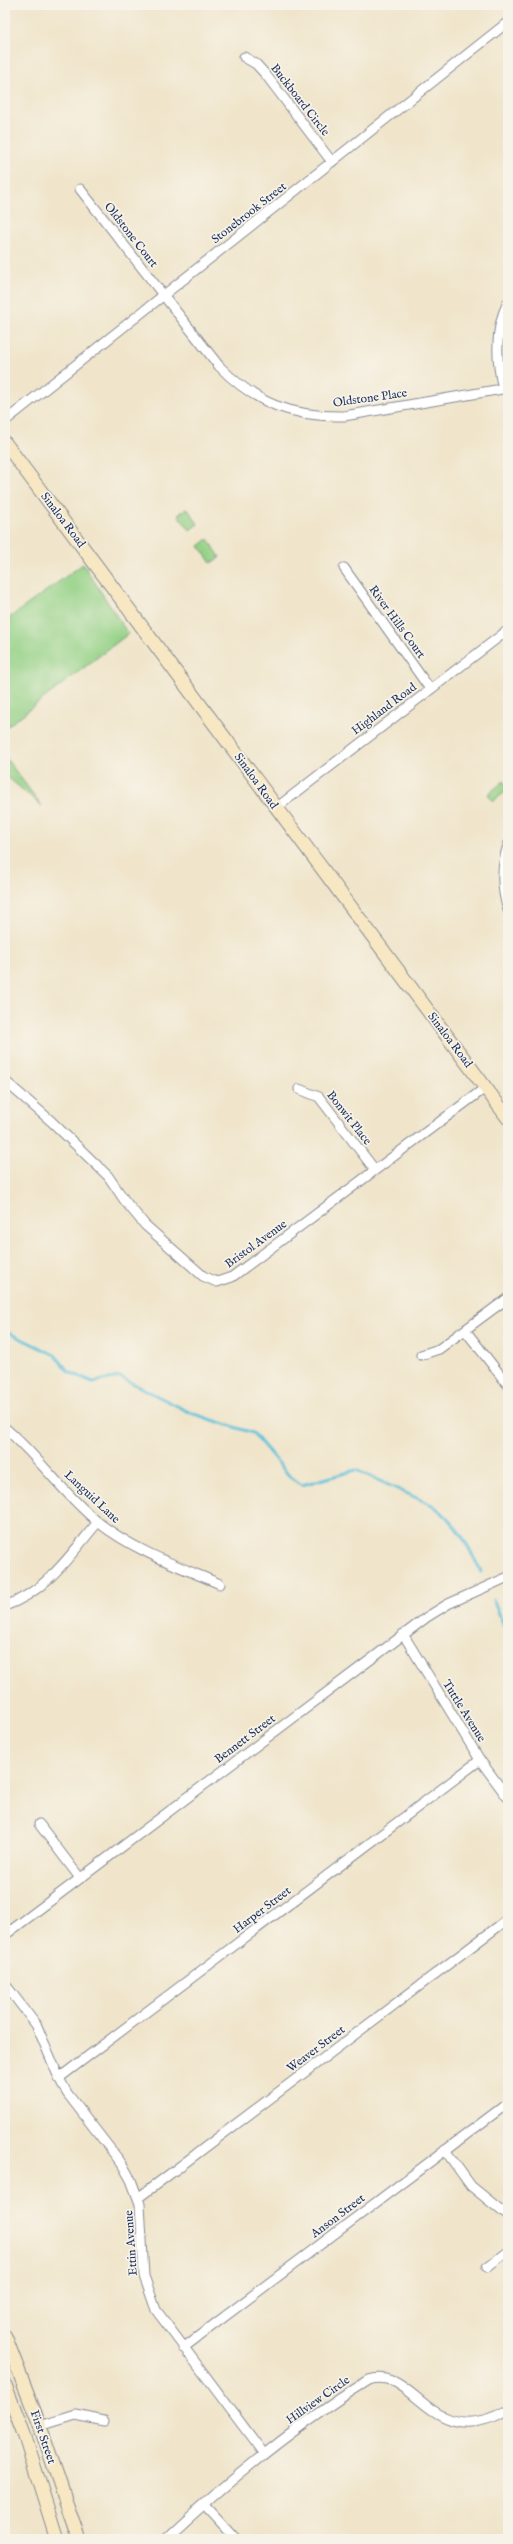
<svg xmlns="http://www.w3.org/2000/svg" width="513" height="2544" font-family="'IM FELL English',serif">
	<style>
		.green { fill: #95d287; stroke: #588072 }
		.lines { fill: none; stroke-linecap: round; stroke-linejoin: round }
		.stream { stroke: #5abfd9; stroke-width: 3 }
		.street-casing { stroke: #868a94; stroke-width: 11 }
		.secondary-casing { stroke: #868a94; stroke-width: 15 }
		.street { stroke: #fff; stroke-width: 9 }
		.secondary { stroke: #f7e8c3; stroke-width: 13 }
		.labels { text-anchor: middle; dominant-baseline: central; stroke-width: 3.5; stroke-linejoin: round; paint-order: stroke }
		.street-label { font-size: 12px; fill: #1b2f5e; stroke: #f7f3e8 }
	</style>
	<rect width="100%" height="100%" fill="#f7f3e8"/>
	<filter id="ink" filterUnits="userSpaceOnUse"><feTurbulence type="fractalNoise" baseFrequency=".025" numOctaves="2"/><feDisplacementMap in="SourceGraphic" scale="8" xChannelSelector="R" yChannelSelector="G"/><feConvolveMatrix kernelMatrix="1 2 1 2 8 2 1 2 1" color-interpolation-filters="sRGB"/></filter>
	<filter id="wash" filterUnits="userSpaceOnUse"><feTurbulence type="fractalNoise" baseFrequency=".012" numOctaves="4" result="noise"/><feDisplacementMap in="SourceGraphic" scale="16" xChannelSelector="R" yChannelSelector="G"/><feGaussianBlur stdDeviation="0.9" result="paint"/><feColorMatrix in="noise" values="0 0 0 0 0 0 0 0 0 0 0 0 0 0 0 0 0 1.4 0 .05"/><feComposite in="paint" operator="in"/></filter>
	<g filter="url(#wash)">
		<rect width="100%" height="100%" fill="#f0e5cb"/>
		<path class="green" d="M187,508L198,524L190,530L178,515Z
			M208,539L220,557L211,563L199,546Z
			M83,564L128,634L5,728V621Z
			M5,757L42,806L5,775Z
			M504,781L508,790L493,801L488,794Z"/>
		<g class="lines">
			<path class="stream" d="M5,1331L55,1355L69,1372L93,1382L120,1377L191,1413L253,1433L291,1478L302,1485L356,1470L432,1505C456,1521 469,1547 481,1572
				M493,1600L508,1635"/>
		</g>
	</g>
	<g filter="url(#ink)">
		<g class="lines">
			<defs>
				<path id="street" d="M244,57L256,64L266,75L332,162
					M80,189L219,366C256,404 292,417 344,416L508,388
					M503,389C496,360 494,330 508,302
					M5,421L508,22
					M344,568L430,689
					M276,808L508,630
					M508,845C501,867 501,888 508,910
					M5,1081L51,1121L108,1176L125,1201L145,1225L203,1276L217,1282L232,1277L485,1088
					M299,1089L319,1097L375,1170
					M465,1330L508,1385
					M421,1355L439,1349L508,1298
					M5,1428C39,1457 64,1495 99,1523C135,1551 178,1566 220,1584
					M5,1606C47,1591 70,1555 98,1522
					M403,1634L480,1760L508,1798
					M39,1824L80,1878
					M5,1935L427,1617L448,1604L508,1577
					M5,1984L37,2026L59,2078L67,2093L122,2164L131,2180L140,2204L144,2276L156,2310L264,2454
					M59,2078L480,1760
					M445,2150L471,2186L508,2216
					M138,2198L508,1919
					M487,2267L508,2251
					M183,2348L508,2103
					M40,2426L76,2415L104,2421
					M204,2504L236,2539
					M166,2539C229,2480 296,2425 369,2380C414,2365 430,2451 504,2412"/>
				<path id="secondary" d="M5,443L508,1118
					M5,2336L40,2426L79,2539
					M5,2385L24,2434L57,2539"/>
			</defs>
			<use href="#street" class="street-casing"/>
			<use href="#secondary" class="secondary-casing"/>
			<use href="#street" class="street"/>
			<use href="#secondary" class="secondary"/>
		</g>
	</g>
	<g class="labels">
		<g class="street-label">
			<text transform="translate(300 100) rotate(52)">Buckboard Circle</text>
			<text transform="translate(249 213) rotate(-38)">Stonebrook Street</text>
			<text transform="translate(131 235) rotate(52)">Oldstone Court</text>
			<text transform="translate(370 398) rotate(-8)">Oldstone Place</text>
			<text transform="translate(63 520) rotate(53)">Sinaloa Road</text>
			<text transform="translate(397 622) rotate(54)">River Hills Court</text>
			<text transform="translate(384 709) rotate(-37)">Highland Road</text>
			<text transform="translate(256 781) rotate(54)">Sinaloa Road</text>
			<text transform="translate(450 1040) rotate(53)">Sinaloa Road</text>
			<text transform="translate(349 1118) rotate(52)">Bonwit Place</text>
			<text transform="translate(256 1244) rotate(-36)">Bristol Avenue</text>
			<text transform="translate(92 1497) rotate(43)">Languid Lane</text>
			<text transform="translate(464 1711) rotate(58)">Tuttle Avenue</text>
			<text transform="translate(245 1739) rotate(-37)">Bennett Street</text>
			<text transform="translate(262 1910) rotate(-37)">Harper Street</text>
			<text transform="translate(316 2049) rotate(-37)">Weaver Street</text>
			<text transform="translate(338 2216) rotate(-37)">Anson Street</text>
			<text transform="translate(131 2243) rotate(-94)">Ettin Avenue</text>
			<text transform="translate(318 2400) rotate(-35)">Hillview Circle</text>
			<text transform="translate(43 2437) rotate(71)">First Street</text>
		</g>
	</g>
	<rect width="513" height="2544" fill="none" stroke="#f7f3e8" stroke-width="20"/>
</svg>
